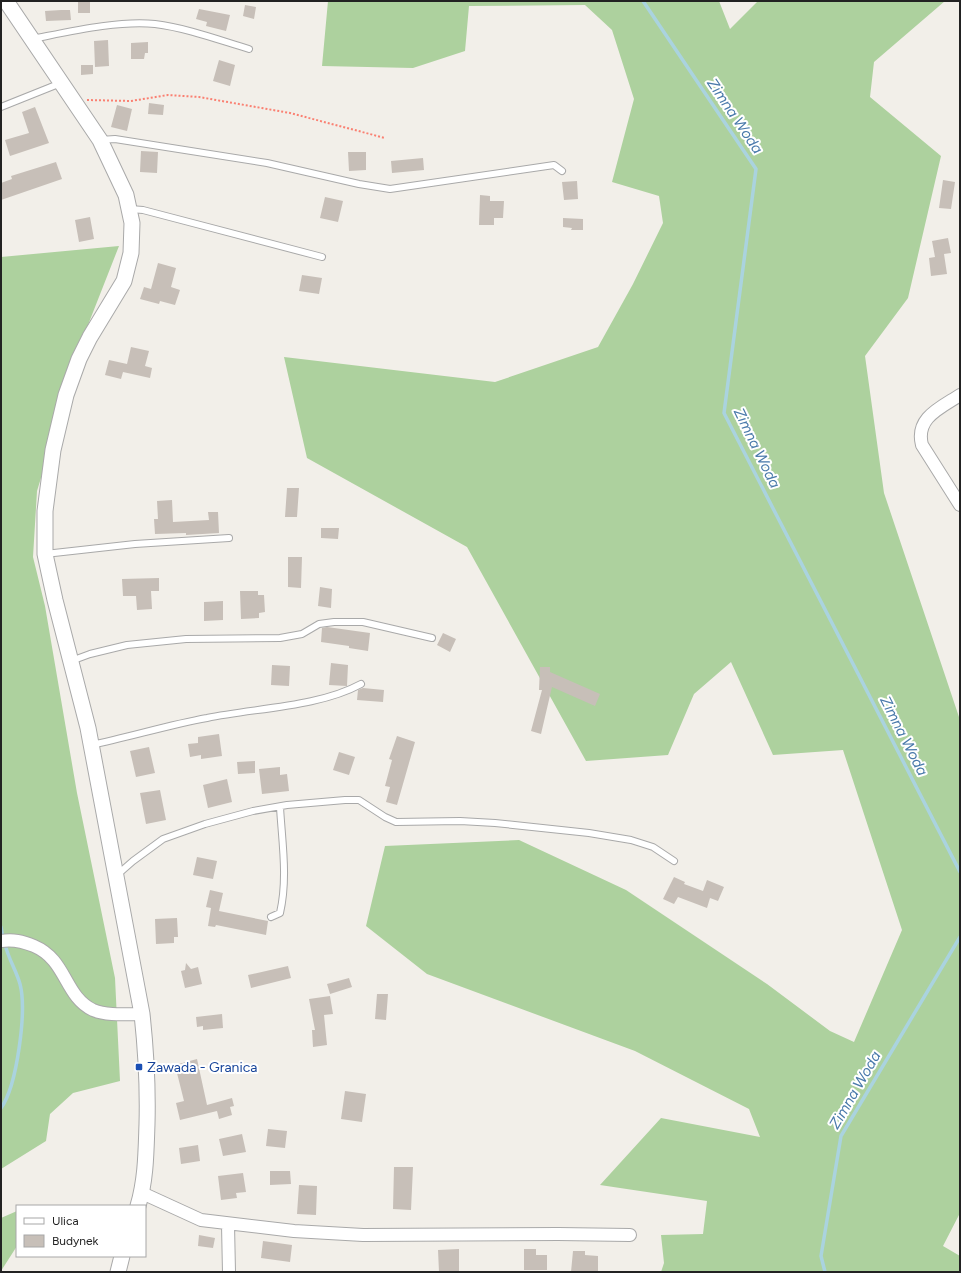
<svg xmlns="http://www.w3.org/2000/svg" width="961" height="1273" font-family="Figtree,sans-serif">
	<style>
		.forest { fill: #add19e }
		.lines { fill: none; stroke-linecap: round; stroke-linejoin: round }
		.stream { stroke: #aad3df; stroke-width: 3.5 }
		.building { fill: #c7bfb8 }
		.service-casing { stroke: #a9a9a9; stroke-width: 8 }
		.minor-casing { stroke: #a9a9a9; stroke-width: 14 }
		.tertiary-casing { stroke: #a9a9a9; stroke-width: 17 }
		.path { stroke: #fa8072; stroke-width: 2; stroke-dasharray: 2 2; stroke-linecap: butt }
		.service { stroke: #fff; stroke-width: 6 }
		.minor { stroke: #fff; stroke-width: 12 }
		.tertiary { stroke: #fff; stroke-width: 15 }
		.transit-dot { fill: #1a4fb4; stroke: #fff; stroke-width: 1.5 }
		.labels { text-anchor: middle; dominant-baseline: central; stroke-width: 4; stroke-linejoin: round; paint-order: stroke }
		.transit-label { font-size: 14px; fill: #164399; stroke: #fff; text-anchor: start }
		.water-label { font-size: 15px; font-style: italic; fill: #4a7aab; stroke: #fff }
	</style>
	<rect width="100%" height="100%" fill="#f2efe9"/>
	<path class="forest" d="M328,1H719L730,29L758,1H945L874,62L870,97L941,156L908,298L865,356L884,493L960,720V1213L943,1246L960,1256V1272H661L664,1263L661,1235L703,1234L707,1201L600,1185L661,1118L760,1137L749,1109L635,1051L427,974L366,926L385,846L519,840L626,890L767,984L830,1031L854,1042L902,930L843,750L773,755L731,662L694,694L668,755L586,761L467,547L307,458L284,357L495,382L598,347L633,284L663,223L659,196L612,182L634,99L612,30L585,5L469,6L465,51L413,68L322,66Z
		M119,246L86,330L37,491L33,557L45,606L77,793L115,978L120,1081L73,1093L50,1114L46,1141L1,1169V257Z
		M17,1211V1246L1,1271V1218Z"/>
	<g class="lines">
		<path class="stream" d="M643,1L756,169L724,413L960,872
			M1,927L3,938
			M1,1108C17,1086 27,1011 20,984C16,970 8,958 5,944
			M825,1272L821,1256L841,1136L960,937"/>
	</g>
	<path class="building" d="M78,1H90V13H78Z
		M245,5L256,7L254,19L243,16Z
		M199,9L230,15L226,31L206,26L207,22L196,19Z
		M61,10H70L71,20L46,21L45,11Z
		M108,40L109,66L95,67L94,41Z
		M148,42V53H145L144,59H131V43Z
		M219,60L235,65L230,86L213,81Z
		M81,65H93V74L81,75Z
		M149,103L164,105L163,115L148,114Z
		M117,105L132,109L127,131L111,127Z
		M35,107L49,143L10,156L5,140L29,133L22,112Z
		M141,151L158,152L157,173L140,172Z
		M348,152H366V170L349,171Z
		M423,158L424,170L392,173L391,161Z
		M56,162L62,179L1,200V183L12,179L11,176Z
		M943,180L955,182L951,209L939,208Z
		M577,181L578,199L564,200L562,182Z
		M480,195L490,196V201H504L503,218H494V225H479Z
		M325,197L343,201L338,222L320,218Z
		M90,217L94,239L79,242L75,220Z
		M563,218L583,219V230H571L572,228L563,227Z
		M948,238L951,253L944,254L947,274L931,276L929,258L935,257L932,241Z
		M158,263L176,268L171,287L180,290L175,305L160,301L159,304L140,299L144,287L151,289Z
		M302,275L322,278L319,294L299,291Z
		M131,347L149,351L145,366L152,368L150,378L123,372L121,379L105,375L109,360L127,364Z
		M287,488H299L297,517H285Z
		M172,500L173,522L209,520L208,512H218L219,533L186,535V533L155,534L154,519H158L157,501Z
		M321,528H339L338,539L321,538Z
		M288,557H302L301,588L288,587Z
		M159,578V591H151L152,609L137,610L136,596H123L122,579Z
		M320,587L332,589L331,608L318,606Z
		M240,591H258V595H264L265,612L259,613V618L241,619Z
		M223,601V620L204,621V602Z
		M327,627L370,633L368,651L349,648V646L321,642L322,628Z
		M443,633L456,639L450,652L437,645Z
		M331,663L348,665L347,686L329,685Z
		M272,665L290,666L289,686L271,685Z
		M540,667H550V672L600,694L595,706L552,687L541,734L531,731L542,690H539Z
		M363,688L384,690L383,702L357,700L358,690Z
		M219,734L222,756L201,759V755L190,757L188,744L198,743V737Z
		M397,736L415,742L397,805L386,802L390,787L385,786L392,760L389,759Z
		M149,747L155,773L136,777L130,751Z
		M339,752L355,757L349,775L333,770Z
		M255,761V773L238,774L237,762Z
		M280,767V775L287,774L289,791L262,794L259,769Z
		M227,779L232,802L208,808L203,785Z
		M160,790L166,820L146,824L140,793Z
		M197,857L217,861L213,879L193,875Z
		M674,877L685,882L684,884L703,891L707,880L724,887L718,901L710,898L707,908L678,897L674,904L663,899Z
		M210,890L223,893L219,911L268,921L266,935L216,925L215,927L208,926L211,908L206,907Z
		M177,918L178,937H174V943L156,944L155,919Z
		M186,963L191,969L198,967L202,984L185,988L181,971L185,970Z
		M288,966L291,978L251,988L248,975Z
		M349,978L352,987L330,994L327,984Z
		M377,994H388L386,1020L375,1019Z
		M330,996L333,1014L324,1015L327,1045L313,1047L312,1030H315L309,999Z
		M222,1014L223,1028L203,1030V1026L197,1027L196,1017Z
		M197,1059L207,1105L232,1098L234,1106L230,1107L232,1115L219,1119L217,1111L180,1120L176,1103L184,1101L175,1065Z
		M345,1091L366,1094L362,1122L341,1119Z
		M268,1129L287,1131L285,1148L266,1146Z
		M242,1134L246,1152L223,1156L219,1139Z
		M198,1145L200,1161L181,1164L179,1148Z
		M394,1167H413L411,1210L393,1209Z
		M270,1171H290L291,1184L270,1185Z
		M243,1173L246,1192L236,1193L237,1198L221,1200L218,1176Z
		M299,1185L317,1186L316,1215L297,1214Z
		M199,1235L215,1238L213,1248L198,1246Z
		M263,1241L292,1245L290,1262L261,1258Z
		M459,1249V1272H439L438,1250Z
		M524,1249H536V1255H547V1270H524Z
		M573,1251H585V1255L598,1256V1272H571Z"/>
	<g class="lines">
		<defs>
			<path id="service" d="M32,39C68,32 119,20 155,24C187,28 219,40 249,49
				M1,107L61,83
				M100,140L115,139L267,163L359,184L390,189L554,165L562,171
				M130,209L143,210L322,257
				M45,554L135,544L229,538
				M71,661L90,654L127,645L186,639L280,638L302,634L319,624L334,622H363L432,638
				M91,745C130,737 168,725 207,718C255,708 319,707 361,684
				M117,875L133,861L163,839L205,824L253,811L287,805L345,800H359L385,817L396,822L460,821L495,823L589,833L631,840L653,847L674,861
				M271,917L280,913C288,878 282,842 280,807"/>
			<path id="minor" d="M960,395C940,408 915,418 922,445L960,505
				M1,941C13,939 22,941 34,946C67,960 64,996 93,1010C107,1016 127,1014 142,1014
				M142,1193L201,1220L294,1231L363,1235L558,1234L630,1235
				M228,1225L229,1272"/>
			<path id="tertiary" d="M6,1L100,140L126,195L132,223L131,253L124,281L90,337L79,359L66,395L53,450L45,511V554L55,600L88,728L142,1014C146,1051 148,1087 147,1124C146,1152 146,1179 138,1206
				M118,1272L122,1256"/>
		</defs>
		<use href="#service" class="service-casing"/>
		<use href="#minor" class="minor-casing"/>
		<use href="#tertiary" class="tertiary-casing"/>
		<path class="path" d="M87,100L131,101L168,95L199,97L290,113L385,138"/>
		<use href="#service" class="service"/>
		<use href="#minor" class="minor"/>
		<use href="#tertiary" class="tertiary"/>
	</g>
	<rect class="transit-dot" x="135" y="1063" width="8" height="8" rx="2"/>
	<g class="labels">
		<g class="transit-label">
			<text x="147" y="1067">Zawada - Granica</text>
		</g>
		<g class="water-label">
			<text transform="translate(735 116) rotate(56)">Zimna Woda</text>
			<text transform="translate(757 448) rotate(64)">Zimna Woda</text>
			<text transform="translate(904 736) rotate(63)">Zimna Woda</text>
			<text transform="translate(855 1090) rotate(-60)">Zimna Woda</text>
		</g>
	</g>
	<rect width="961" height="1273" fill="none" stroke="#222222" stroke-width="4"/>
	<rect x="16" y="1205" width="130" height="52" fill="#ffffff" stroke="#a7a7a7"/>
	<rect x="24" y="1218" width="20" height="6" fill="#ffffff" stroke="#a7a7a7"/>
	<text x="52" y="1225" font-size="12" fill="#222222">Ulica</text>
	<rect x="24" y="1235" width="20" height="12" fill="#c7bfb8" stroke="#a7a7a7"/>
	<text x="52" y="1245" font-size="12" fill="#222222">Budynek</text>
</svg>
